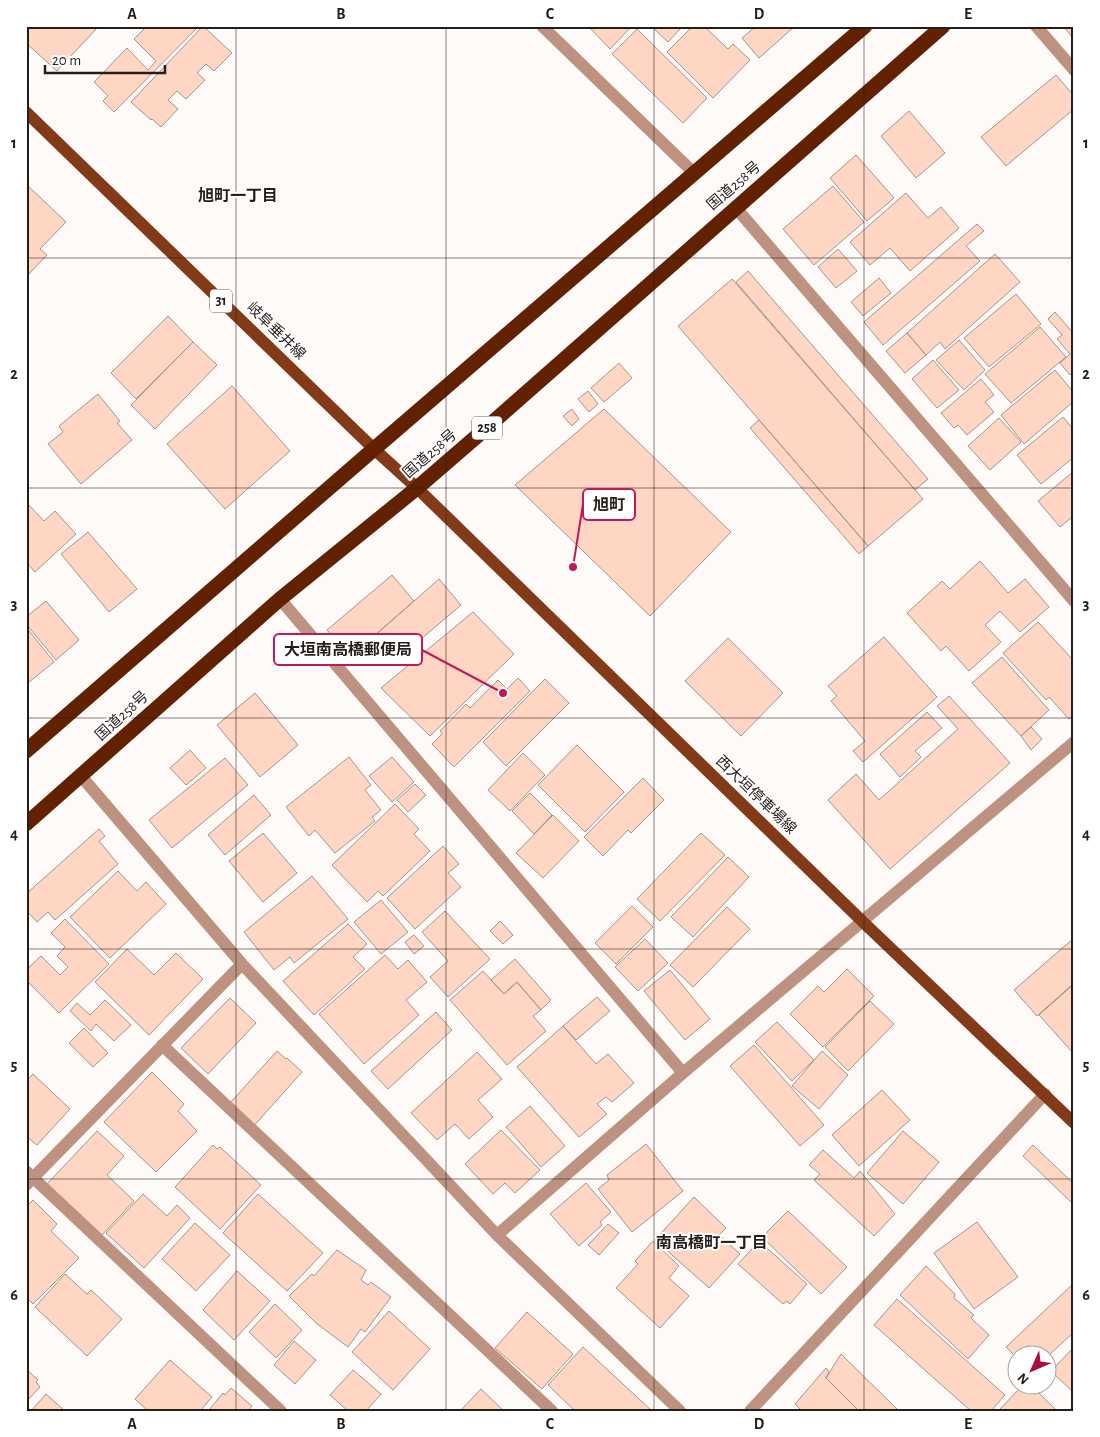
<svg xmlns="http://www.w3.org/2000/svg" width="1100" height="1437" font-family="'Alegreya Sans','Noto Sans JP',sans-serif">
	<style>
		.building { fill: #fed6c3; stroke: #a4948c }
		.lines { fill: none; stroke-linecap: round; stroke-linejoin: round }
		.minor { stroke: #be9281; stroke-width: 12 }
		.major { stroke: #833a19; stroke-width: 12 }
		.highway { stroke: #622100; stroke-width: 15 }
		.grid { fill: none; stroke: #241e1b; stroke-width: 1; stroke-opacity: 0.55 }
		.labels { text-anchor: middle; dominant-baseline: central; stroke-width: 4; stroke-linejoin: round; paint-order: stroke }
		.shield { fill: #fff; stroke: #66625f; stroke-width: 1 }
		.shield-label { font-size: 14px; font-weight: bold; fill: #241e1b }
		.street-label { font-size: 15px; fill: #241e1b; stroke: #fff }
		.neighbourhood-label { font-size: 16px; font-weight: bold; fill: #241e1b; stroke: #fff }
		.leader { fill: none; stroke: #c2185b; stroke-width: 2 }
		.callout-dot { fill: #c2185b; stroke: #fff; stroke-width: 2 }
		.callout { fill: #fff; stroke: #c2185b; stroke-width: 2 }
		.callout-label { font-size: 16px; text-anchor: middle; font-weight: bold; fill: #241e1b }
		.neatline { fill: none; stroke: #241e1b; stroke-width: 2 }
		.grid-label { font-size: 16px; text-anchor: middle; font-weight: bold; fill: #241e1b }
	</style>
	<rect width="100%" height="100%" fill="#fdfaf8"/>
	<path class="building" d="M26,26H99L57,71L26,43Z
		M147,26H199L114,112L103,101L108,96L94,82L127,48L148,70L156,61L134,39Z
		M203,26L232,53L214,71L206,64L197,73L205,80L186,99L177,91L168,100L178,109L161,127L152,119L151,120L131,102Z
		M588,26H632L610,49Z
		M651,26H676L680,29L668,42Z
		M693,26H704L728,49L733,44L750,60L713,98L667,52Z
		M756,26H795L759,58L742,38Z
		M1063,26H1074V39Z
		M637,29L707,98L683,123L612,54Z
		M1056,75L1074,96V109L1006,166L981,137Z
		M909,111L945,153L916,178L881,136Z
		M856,155L894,198L867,221L830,178Z
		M26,184L66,222L40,249L47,255L26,277Z
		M833,186L864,222L814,265L783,229Z
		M906,193L928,218L941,207L959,228L910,271L890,248L870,265L850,242Z
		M977,224L984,231L966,246L980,261L883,345L864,322Z
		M838,249L857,271L836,288L818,267Z
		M995,254L1020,282L945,349L940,342L926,355L907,333Z
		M748,271L928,479L915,490L736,282Z
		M879,278L891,293L863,316L851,302Z
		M732,279L923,499L868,546L678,326Z
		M1016,294L1041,324L989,367L964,338Z
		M1055,312L1074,334V371L1070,375L1060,363L1070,354L1057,339L1062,335L1048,319Z
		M168,316L193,342L136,399L111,373Z
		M1040,327L1066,357L1011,403L985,374Z
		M907,333L926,355L905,373L886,351Z
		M959,340L985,370L964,390L936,360Z
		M193,342L217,365L155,429L131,405Z
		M933,360L959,390L937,408L912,379Z
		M619,363L632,378L604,402L591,388Z
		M1055,370L1074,393V401L1024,444L1001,415Z
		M981,379L994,395L985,402L994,412L967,435L958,425L954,428L941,413Z
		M232,386L290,451L225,509L167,444Z
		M588,391L598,404L589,412L578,399Z
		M98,394L120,421L117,423L132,440L81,484L48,444L63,432L59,426Z
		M572,409L579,419L572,426L563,416Z
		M604,409L731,532L650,616L515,485Z
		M1063,417L1074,430V457L1041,484L1017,455Z
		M999,418L1021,442L990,470L968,446Z
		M759,420L868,546L859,554L750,428Z
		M1074,471V522L1071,518L1060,527L1038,501Z
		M26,502L44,521L55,511L76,534L35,572L26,562Z
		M88,532L137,589L109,612L61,554Z
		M980,561L1008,593L1025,579L1049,607L1020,632L1000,611L985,625L1001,642L969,671L946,646L941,651L907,613L942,581L950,589Z
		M392,575L414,601L350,657L327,630Z
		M439,579L461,605L393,663L372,638Z
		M46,601L79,640L56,660L26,624V617Z
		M473,612L514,654L430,736L381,688Z
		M1038,622L1074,661V715L1069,719L1049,697L1046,700L1003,653Z
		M26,627L54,662L29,682L26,678Z
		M884,637L937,697L863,762L853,751L865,741L831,701L837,696L828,686Z
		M728,638L783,693L741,736L685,681Z
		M1002,657L1049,710L1021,736L972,683Z
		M518,678L530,691L454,767L432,744L442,734L440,731L466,704L470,708L498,680L507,689Z
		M545,679L569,703L506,766L483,742Z
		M255,693L298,745L260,777L217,725Z
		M949,696L1010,763L890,869L828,800L856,774L879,800L958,729L937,706Z
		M927,712L942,728L915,751L921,757L900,777L880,754Z
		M1031,727L1042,739L1031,750L1021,736Z
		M577,745L624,792L585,832L538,785Z
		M190,750L206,768L186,785L170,768Z
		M523,753L545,775L510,811L488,790Z
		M349,757L371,785L365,790L381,810L372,817L375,821L335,853L315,830L309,836L286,807Z
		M392,757L414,782L392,802L369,776Z
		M225,758L248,785L172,848L149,820Z
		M643,778L664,800L631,833L628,830L603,856L584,837Z
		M415,784L426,795L408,812L397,800Z
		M530,793L552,815L534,834L512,811Z
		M254,795L271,815L225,855L208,835Z
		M395,804L419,829L414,834L430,851L383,896L378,891L367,902L332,865Z
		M553,815L579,841L543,878L516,853Z
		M99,829L105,836L99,841L118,864L55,920L48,912L37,922L26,910V894Z
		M263,833L297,873L263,902L229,861Z
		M701,833L725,855L660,921L637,899Z
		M443,846L459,864L448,873L461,887L415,929L387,898Z
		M728,857L749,877L693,937L671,917Z
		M118,871L137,891L146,882L166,904L110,958L70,917Z
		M312,876L348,919L294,963L290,957L274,970L244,932Z
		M381,900L408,932L381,954L354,922Z
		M632,906L653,927L616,964L595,943Z
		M727,907L750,929L693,987L670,965Z
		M445,911L490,959L448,997L430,977L448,961L422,932Z
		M65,919L109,964L59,1013L26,980V970L41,956L60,975L68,967L57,956L65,947L51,933Z
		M500,921L513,935L503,944L490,931Z
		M348,924L367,944L353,957L365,969L314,1015L283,981Z
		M414,935L424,946L414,954L405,942Z
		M1074,938V983L1037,1016L1014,990Z
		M645,939L668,963L638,991L615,967Z
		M127,949L154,975L176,953L203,979L149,1035L95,982Z
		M385,955L398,969L408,960L427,982L406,1000L419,1015L364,1064L319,1014Z
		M515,959L551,1000L541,1010L517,982L504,994L491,980Z
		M847,969L874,996L823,1047L790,1014L818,986L824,992Z
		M670,970L710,1019L685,1040L644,991Z
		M483,971L504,994L517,982L541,1010L533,1016L546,1031L507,1065L450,1000Z
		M1074,984V1054L1039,1015Z
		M597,997L610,1011L576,1040L563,1026Z
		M230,998L256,1023L208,1074L181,1048Z
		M105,1000L131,1025L114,1041L96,1024L91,1031L70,1011L77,1003L90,1015Z
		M870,1001L894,1024L848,1071L825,1047Z
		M436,1012L452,1030L388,1089L371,1071Z
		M777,1022L814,1060L792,1081L755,1042Z
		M563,1026L596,1064L608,1054L634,1083L612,1102L606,1097L597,1104L607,1114L579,1137L517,1067Z
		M84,1028L108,1053L93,1067L69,1043Z
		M754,1045L824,1125L800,1146L730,1066Z
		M277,1051L286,1059L287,1058L302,1072L252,1128L230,1103Z
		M822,1051L848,1075L819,1109L792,1086Z
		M477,1052L502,1079L478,1100L493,1117L469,1139L455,1124L437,1140L411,1113Z
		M152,1072L184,1104L178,1111L197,1131L156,1172L104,1122Z
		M33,1074L70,1109L37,1145L26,1136V1081Z
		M882,1090L910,1120L859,1166L832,1135Z
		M530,1106L565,1146L541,1167L506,1127Z
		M501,1130L540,1170L515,1193L505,1183L493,1194L465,1164Z
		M97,1131L124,1156L107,1175L134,1201L102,1235L47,1184Z
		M903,1131L939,1162L903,1204L867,1173Z
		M646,1144L683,1191L632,1232L598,1189L609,1180L607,1175Z
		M213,1145L217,1149L220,1147L261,1185L220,1229L175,1187Z
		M1033,1145L1074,1184V1205L1023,1156Z
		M823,1150L854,1178L860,1171L895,1214L874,1236L814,1180L820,1174L809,1165Z
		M586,1183L611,1212L600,1222L602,1225L579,1246L550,1214Z
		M143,1194L167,1216L177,1205L190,1218L144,1268L106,1233Z
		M258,1194L323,1253L287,1291L223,1233Z
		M694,1197L726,1228L719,1235L740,1254L709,1288L655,1240Z
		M33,1200L57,1224L51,1231L79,1258L33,1304L26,1297V1207Z
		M788,1211L847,1267L821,1294L762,1237Z
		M977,1222L1018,1277L974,1309L934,1253Z
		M195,1223L230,1255L196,1291L162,1259Z
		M608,1224L619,1233L599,1255L588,1245Z
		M653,1241L679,1266L669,1278L689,1296L660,1328L616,1288L638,1264L635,1261Z
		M759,1241L807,1284L790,1304L787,1301L783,1304L738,1264Z
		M337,1250L366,1270L361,1280L368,1285L371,1282L391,1297L365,1332L361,1329L348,1347L316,1323L289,1296L312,1274L314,1276Z
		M926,1266L955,1294L954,1298L974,1315L971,1318L989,1335L968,1359L900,1295Z
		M237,1271L270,1301L234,1340L203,1310Z
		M65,1274L87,1294L91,1290L122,1319L87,1356L35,1307Z
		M1074,1283V1332L1048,1356V1354H1018V1359L1006,1347Z
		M897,1299L1005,1395L991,1411H971L874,1325Z
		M275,1304L302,1330L276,1358L249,1332Z
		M389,1311L430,1349L393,1390L352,1352Z
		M527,1312L573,1354L542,1389L495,1348Z
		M294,1341L316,1360L295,1384L274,1365Z
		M583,1347L652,1411H575L548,1385Z
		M1074,1347V1393L1051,1371Z
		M841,1354L899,1411H859L826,1378Z
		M170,1360L212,1397L200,1411H148L135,1399Z
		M826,1368L829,1372L826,1378L858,1410L857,1411H802L795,1404Z
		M26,1369L38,1380L36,1382L40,1387L26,1402Z
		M353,1370L381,1394L366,1411H348L330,1395Z
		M1024,1384H1030L1057,1411H998Z
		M231,1388L252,1406L248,1411H208L223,1393L225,1395Z
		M481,1389L504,1411H460Z
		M46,1394L65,1411H31Z"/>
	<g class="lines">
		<path class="minor" d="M542,26L694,173
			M1036,26L1074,70
			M736,208L1074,601
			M280,599L683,1073
			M81,776L242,964L497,1235L680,1411
			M162,1045L552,1411
			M26,1171L281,1411
			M26,1185L242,964
			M497,1235L683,1073L1074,742
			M750,1411L1045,1094"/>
		<path class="major" d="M26,112L374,449L417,488L863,922L1074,1123"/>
		<path class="highway" d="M26,751L374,449L865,26
			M26,824L280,599L417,488L476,437L943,26"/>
	</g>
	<path class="grid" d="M236,26V1411M446,26V1411M654,26V1411M864,26V1411M26,258H1074M26,488H1074M26,718H1074M26,949H1074M26,1179H1074"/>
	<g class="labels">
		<g class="shield">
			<rect x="210" y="289.5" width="22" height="23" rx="4"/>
			<rect x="472" y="416.5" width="30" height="23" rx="4"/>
		</g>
		<g class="shield-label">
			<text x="221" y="301">31</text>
			<text x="487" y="428">258</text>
		</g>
		<g class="street-label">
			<text transform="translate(734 186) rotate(-41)">国道258号</text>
			<text transform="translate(276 331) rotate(44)">岐阜垂井線</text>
			<text transform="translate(430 454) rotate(-41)">国道258号</text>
			<text transform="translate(122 716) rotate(-42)">国道258号</text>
			<text transform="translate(756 795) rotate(44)">西大垣停車場線</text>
		</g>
		<g class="neighbourhood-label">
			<text x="238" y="196">旭町一丁目</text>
			<text x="712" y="1243">南高橋町一丁目</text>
		</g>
	</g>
	<path class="leader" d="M573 567L583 504M503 693L422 650"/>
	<g class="callout-dot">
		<circle cx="573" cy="567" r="5"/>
		<circle cx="503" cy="693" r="5"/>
	</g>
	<g class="callout">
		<rect x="583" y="489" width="52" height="31" rx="5"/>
		<rect x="274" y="634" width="148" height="31" rx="5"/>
	</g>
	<g class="callout-label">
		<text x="609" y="510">旭町</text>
		<text x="348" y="655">大垣南高橋郵便局</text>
	</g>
	<rect width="1100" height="1437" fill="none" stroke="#ffffff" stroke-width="55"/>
	<g transform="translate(1032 1370) rotate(225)"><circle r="24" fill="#ffffff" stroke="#a7a5a4"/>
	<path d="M0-4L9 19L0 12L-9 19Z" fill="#a70f40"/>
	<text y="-8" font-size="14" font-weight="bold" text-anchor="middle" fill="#241e1b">N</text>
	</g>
	<path d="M45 65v8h120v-8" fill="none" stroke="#241e1b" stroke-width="2.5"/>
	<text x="52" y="65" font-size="15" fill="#241e1b" stroke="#ffffff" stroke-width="4" paint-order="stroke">20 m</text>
	<rect x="28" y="28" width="1044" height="1382" class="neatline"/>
	<g class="grid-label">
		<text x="132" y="19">A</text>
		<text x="341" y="19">B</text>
		<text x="550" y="19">C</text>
		<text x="759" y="19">D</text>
		<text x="968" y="19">E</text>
		<text x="14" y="148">1</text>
		<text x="1086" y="148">1</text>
		<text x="14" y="379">2</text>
		<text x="1086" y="379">2</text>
		<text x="14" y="609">3</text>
		<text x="1086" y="609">3</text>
		<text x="14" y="839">4</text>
		<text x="1086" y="839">4</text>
		<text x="14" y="1070">5</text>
		<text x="1086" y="1070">5</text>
		<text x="14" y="1300">6</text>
		<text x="1086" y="1300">6</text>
		<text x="132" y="1429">A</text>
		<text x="341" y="1429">B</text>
		<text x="550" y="1429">C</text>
		<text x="759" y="1429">D</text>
		<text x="968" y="1429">E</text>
	</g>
</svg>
